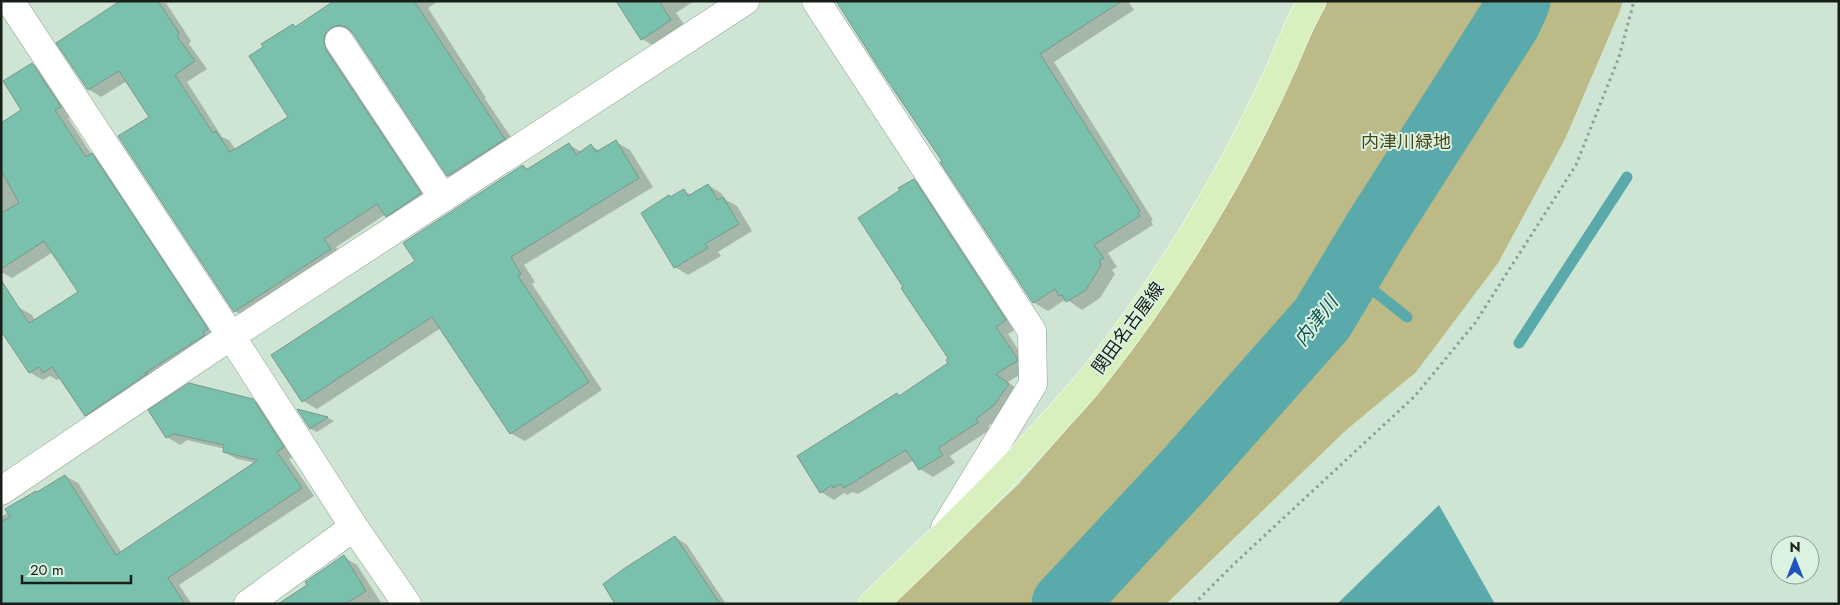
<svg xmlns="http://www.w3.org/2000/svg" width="1840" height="605" font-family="Jost,'Noto Sans JP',sans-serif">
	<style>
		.green { fill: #bcba86 }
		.water { fill: #5baaab }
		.shadow { fill: #0003 }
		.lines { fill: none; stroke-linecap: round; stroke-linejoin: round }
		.stream { stroke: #5baaab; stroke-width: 11 }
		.river { stroke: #5baaab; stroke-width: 65 }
		.building { fill: #7ac1ad; stroke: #7a968d }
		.street-casing { stroke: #8da291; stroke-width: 29 }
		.primary-casing { stroke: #fff; stroke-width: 29 }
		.path { stroke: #8d9e90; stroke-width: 3; stroke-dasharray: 2.5 4; stroke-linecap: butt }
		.street { stroke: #fff; stroke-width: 28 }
		.primary { stroke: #d8efbe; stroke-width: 28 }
		.labels { text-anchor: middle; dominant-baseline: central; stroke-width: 4; stroke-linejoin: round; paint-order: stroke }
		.park-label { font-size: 18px; fill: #4a481b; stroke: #dcf2e0 }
		.street-label { font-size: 18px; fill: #171f18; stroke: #dcf2e0 }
		.water-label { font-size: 19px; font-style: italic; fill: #0b5354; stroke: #dcf2e0 }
	</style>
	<rect width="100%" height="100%" fill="#cfe5d3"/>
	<path class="green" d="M1322,1H1623L1619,13L1565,139L1498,263L1416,372L1345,431L1166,604H891L1018,485L1091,401L1211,228Z"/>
	<path class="water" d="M1439,505L1495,604H1337Z"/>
	<path class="shadow" d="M125,1L166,3L191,41L189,44L207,69L187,82L222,137L229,140L236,150L289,117L293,25L296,27L334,1H438L428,8L486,98L485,99L517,146L461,183L448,175L354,32L344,35L433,201L400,223L386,214L336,247L343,257L248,319L235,311L151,117L127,81L101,97L88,89Z
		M617,1H694L676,13L688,30L659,49L642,39Z
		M986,1H1128L1134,10L1054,62L1153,220L1151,221L1153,225L1108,253L1117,267L1112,270L1115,274L1100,298L1082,310L1066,299L1048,311L1033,302Z
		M32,64L46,72L74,115L68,118L92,155L105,162L220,337L99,423L86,415L60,378L57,380L50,376L43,380L29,372L18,307L32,315L35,321L80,292L53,252L12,278L1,272V125L23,111Z
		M616,142L630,150L653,187L524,265L535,282L532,284L602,390L525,441L510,433L441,328L317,409L303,401L416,262L523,166L529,169L569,145L582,152L591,146L601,151Z
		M914,180L927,188L1018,328L1008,334L1030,368L1008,382L1021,392L1007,412L988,426L991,429L950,456L955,463L933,477L920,469L914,460L858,494L853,492L847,495L844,493L834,500L821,492L897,394L900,396L949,363L950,358L904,287L901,191Z
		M708,185L721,193L726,200L737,206L752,231L718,252L721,256L688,275L675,267L671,198L684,191L691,195Z
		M252,400L265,407L296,455L289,459L314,496L179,585L191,603L1,604V517L65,476L78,483L122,553L256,463L237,459L224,452L225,449L187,440L180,445L167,437L150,411Z
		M300,411L328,418L334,421L317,432L311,429Z
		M675,537L687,545L726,604H617Z
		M344,557L357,565L382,604H280L309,585Z"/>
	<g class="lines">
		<path class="stream" d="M1350,272L1407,317
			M1519,343L1627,177"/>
		<path class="river" d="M1064,604L1184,475L1322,319L1375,231L1509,21L1518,1"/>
	</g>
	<path class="building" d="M120,1H158L179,33L177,36L195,61L175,75L213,133L216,131L230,152L288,117L249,56L263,47L261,44L293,24L295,27L334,1H414L505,139L447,176L352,32L346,27L339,25L331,28L325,34L324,42L326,50L421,193L386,217L377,204L324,239L331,249L234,312L118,136L149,117L119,71L88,90L56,43Z
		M616,1H659L671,20L641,40Z
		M836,1H1122L1040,54L1140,211L1138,213L1140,216L1094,245L1104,258L1099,261L1101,265L1086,290L1066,302L1062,295L1059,296L1055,289L1033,303L940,162L942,161L877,65Z
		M32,63L61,107L55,110L86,157L92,153L208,329L203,332L205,335L145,373H148L85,416L52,367L43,373L39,367L29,373L1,331V280L29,323L78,292L44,241L1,269V213L19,203L1,170V123L21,110L3,81Z
		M616,140L639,178L511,257L521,274L518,276L589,382L510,434L432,317L302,402L271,355L415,261L403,243L523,165L526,170L569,143L576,155L591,144L596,152Z
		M914,179L1006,320L996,327L1017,358V361L996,374L1009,384L994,405L976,419L979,422L938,448L943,455L919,470L906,450L844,488L841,484L833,488L832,485L820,493L797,456L897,393L899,396L948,363L946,360L948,358L901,288L903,287L858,218L900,190L898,188Z
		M708,184L718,200L723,197L739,224L705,244L708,248L674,268L641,213L669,195L670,197L684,189L688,196Z
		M189,383L253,399L284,447L277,452L302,488L168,578L185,604H1V522L10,517L5,509L36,491L37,492L65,475L116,555L258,460L223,452L224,445L174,434L166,438L148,410Z
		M297,409L328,417L310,429Z
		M675,536L720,604H615L603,584L625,568Z
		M344,555L366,591L345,604H278L307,585L305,582Z"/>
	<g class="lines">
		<defs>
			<path id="street" d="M10,1L231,336L354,527L407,604
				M816,1L1032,331L1033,384L945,528
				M339,41L443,198
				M1,491L231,336L745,1
				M248,604L354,527"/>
			<path id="primary" d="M873,604C937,543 1001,482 1059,416C1071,403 1083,390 1094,376C1137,322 1176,264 1211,204C1238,158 1263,109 1285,59C1293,40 1301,20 1312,1"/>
		</defs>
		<use href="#street" class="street-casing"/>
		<use href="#primary" class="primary-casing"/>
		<path class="path" d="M1194,604L1235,563L1415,396L1475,323L1576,165L1619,57L1634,1"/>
		<use href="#street" class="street"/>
		<use href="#primary" class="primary"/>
	</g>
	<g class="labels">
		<g class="park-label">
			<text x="1406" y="142">内津川緑地</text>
		</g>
		<g class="street-label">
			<text transform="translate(1128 328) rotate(-54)">関田名古屋線</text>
		</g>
		<g class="water-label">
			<text transform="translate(1316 321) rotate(-52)">内津川</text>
		</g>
	</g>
	<rect width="1840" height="605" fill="none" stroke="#171f18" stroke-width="5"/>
	<g transform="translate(1795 560)"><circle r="24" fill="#dcf2e0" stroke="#8d9e90"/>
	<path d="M0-4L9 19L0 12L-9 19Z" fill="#2151bf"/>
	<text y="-8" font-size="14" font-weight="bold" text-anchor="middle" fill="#171f18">N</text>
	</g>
	<path d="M22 575v8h109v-8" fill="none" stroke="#171f18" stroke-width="2.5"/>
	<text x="30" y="575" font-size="15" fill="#171f18" stroke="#dcf2e0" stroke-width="4" paint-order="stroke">20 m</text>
</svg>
